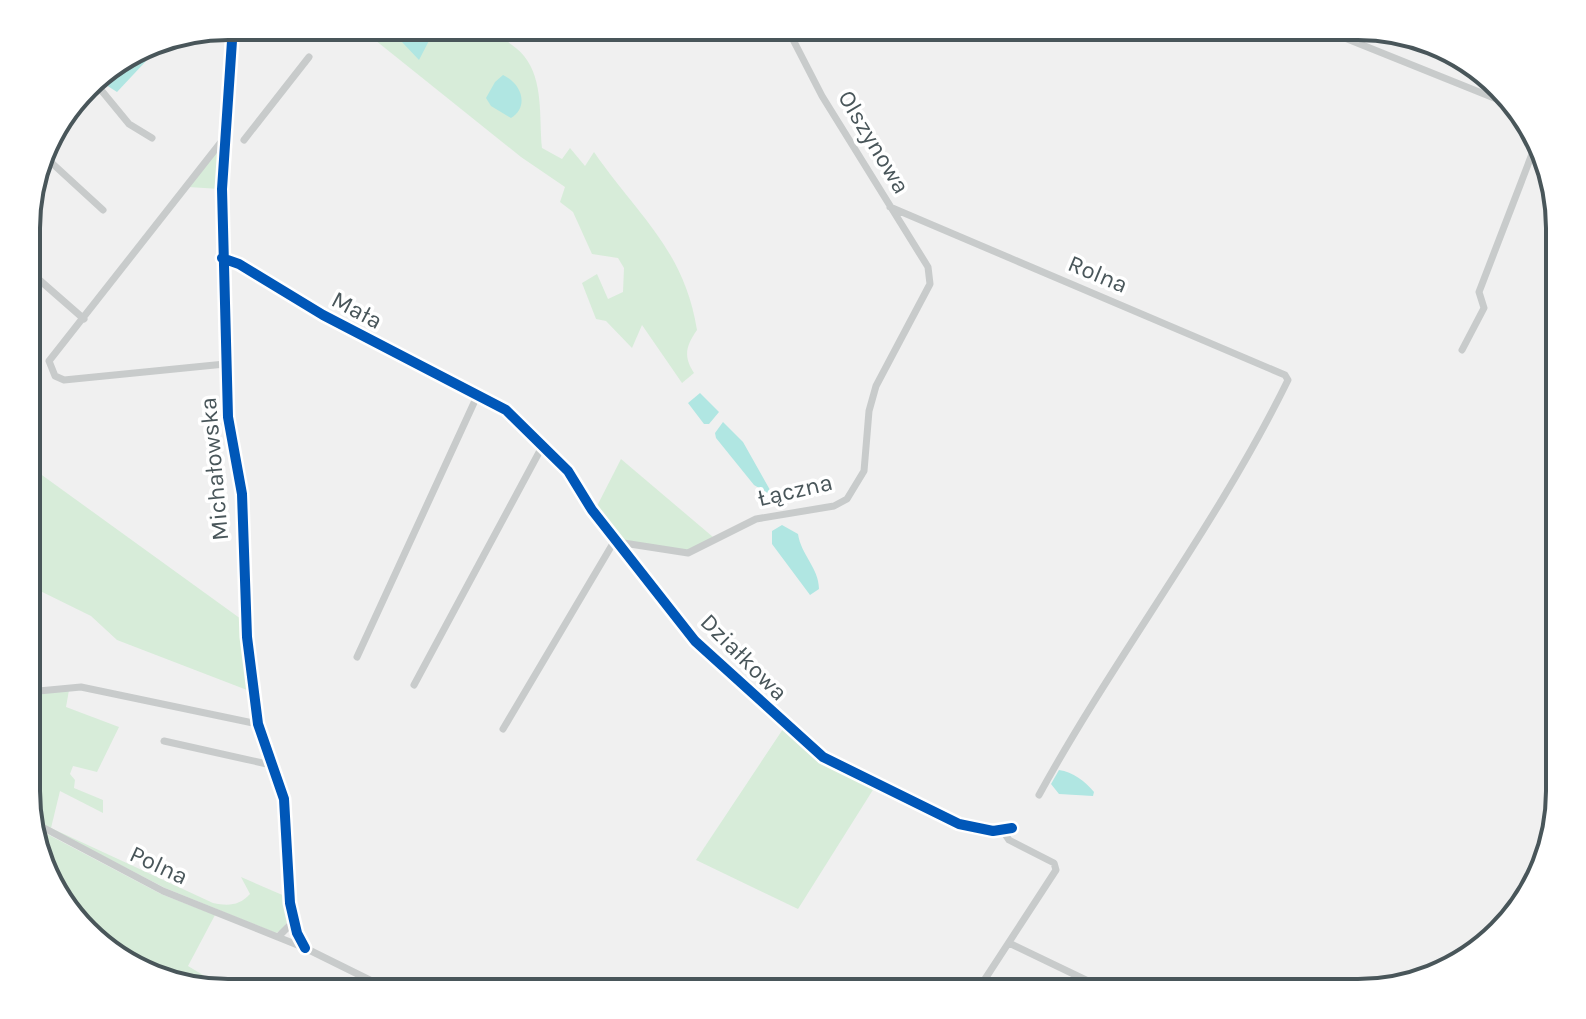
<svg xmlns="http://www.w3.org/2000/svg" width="1586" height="1019" font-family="Karla,sans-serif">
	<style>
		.green { fill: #d7ecd9 }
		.water { fill: #b0e6e2 }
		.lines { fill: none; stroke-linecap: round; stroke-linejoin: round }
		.minor { stroke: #c8cbcb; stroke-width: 7 }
		.cycleway-casing { stroke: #fff; stroke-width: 15 }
		.cycleway { stroke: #0057b8; stroke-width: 10 }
		.labels { text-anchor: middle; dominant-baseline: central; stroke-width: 7; stroke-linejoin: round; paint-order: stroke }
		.street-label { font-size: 24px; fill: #49565a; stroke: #fff }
		.rim { fill: none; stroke: #49565a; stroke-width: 4 }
	</style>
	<rect width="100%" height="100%" fill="#f0f0f0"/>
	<path class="green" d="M367,26H413L406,34L434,32L428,26H492C499,39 515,44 524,56C544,80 539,119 542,148L562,159L570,148L585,166L594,152C638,216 684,249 697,330C686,346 683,356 694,373L682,383L642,325L632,348L606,321L596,319L582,283L597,274L608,299L623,292L624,268L618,258L592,254L573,212L560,202L565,187L521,157L375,40L372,30Z
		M222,145L220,189L188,187Z
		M621,459L713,537L688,551L618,539L596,508Z
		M28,465L241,619L247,690L117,640L91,616L28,585Z
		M69,690L66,707L119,727L97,772L73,766L70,774L75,780L74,788L103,800V813L60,791L51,828L213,903C228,906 239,906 250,894L241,877L287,897L290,917L283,929L276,933L165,888L28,817V731L35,729L28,695Z
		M783,729L818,758L876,785L798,909L696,860Z
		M30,825L161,894L215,915L188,966L223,987L243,993H227L115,959L53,892Z"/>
	<path class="water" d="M413,26H428L434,31L419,60L402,42Z
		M137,50L147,60L117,92L103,83Z
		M503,75C521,83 530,106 511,118L491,106L486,98L495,82Z
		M700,393L719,412L709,424H704L688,403Z
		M723,422L743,442L774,497L754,485L716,438L715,433Z
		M782,525L798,534C801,555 819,568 819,589L810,595L772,544V531Z
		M1059,770C1073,772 1085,781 1094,792L1093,796L1059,794L1051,784Z"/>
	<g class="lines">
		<path class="minor" d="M233,26L222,189L228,417L242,494L247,637L258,724L284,799L290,903L297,933L305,948
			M1315,26L1514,106
			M92,79L129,124L152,138
			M244,140L309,57
			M42,154L103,210
			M890,207L1285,375L1288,380C1217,525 1117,653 1039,795
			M222,258L239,264L323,315L506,410L568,471L592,510L695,641L823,757L959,824L993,831L1012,828
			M28,270L84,319
			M1462,350L1484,308L1479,292L1537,141
			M225,364L64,380L55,376L49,361L225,137
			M617,542L688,553L756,519L834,506L847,499L864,471L869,411L876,386L930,284L928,267L822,96L786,26
			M357,657L478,394
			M414,685L543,445
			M28,692L81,687L258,724
			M503,729L615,540
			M164,741L276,766
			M29,820L163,891L305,948L396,993
			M278,937L294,921
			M1009,943L1113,993
			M985,979L1056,870L1054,863L1009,840L1003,831
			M679,981L704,993
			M1169,993L1176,981"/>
		<defs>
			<path id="cycleway" d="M233,26L222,189L228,417L242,494L247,637L258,724L284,799L290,903L297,933L305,948
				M222,258L239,264L323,315L506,410L568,471L592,510L695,641L823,757L959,824L993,831L1012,828"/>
		</defs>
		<use href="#cycleway" class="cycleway-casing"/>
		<use href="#cycleway" class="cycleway"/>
	</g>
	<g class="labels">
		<g class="street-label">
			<text transform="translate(874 142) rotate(59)">Olszynowa</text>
			<text transform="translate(1098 274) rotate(23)">Rolna</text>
			<text transform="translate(357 310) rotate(28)">Mała</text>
			<text transform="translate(214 469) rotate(-95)">Michałowska</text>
			<text transform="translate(795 490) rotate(-13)">Łączna</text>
			<text transform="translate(744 657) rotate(45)">Działkowa</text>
			<text transform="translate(159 865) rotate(25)">Polna</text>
		</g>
	</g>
	<path d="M0 0H1586V1019H0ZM228 40H1358A188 188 0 0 1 1546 228V791A188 188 0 0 1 1358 979H228A188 188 0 0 1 40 791V228A188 188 0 0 1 228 40Z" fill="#fff" fill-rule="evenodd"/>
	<path class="rim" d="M228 40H1358A188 188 0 0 1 1546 228V791A188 188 0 0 1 1358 979H228A188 188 0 0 1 40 791V228A188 188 0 0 1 228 40Z"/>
</svg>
